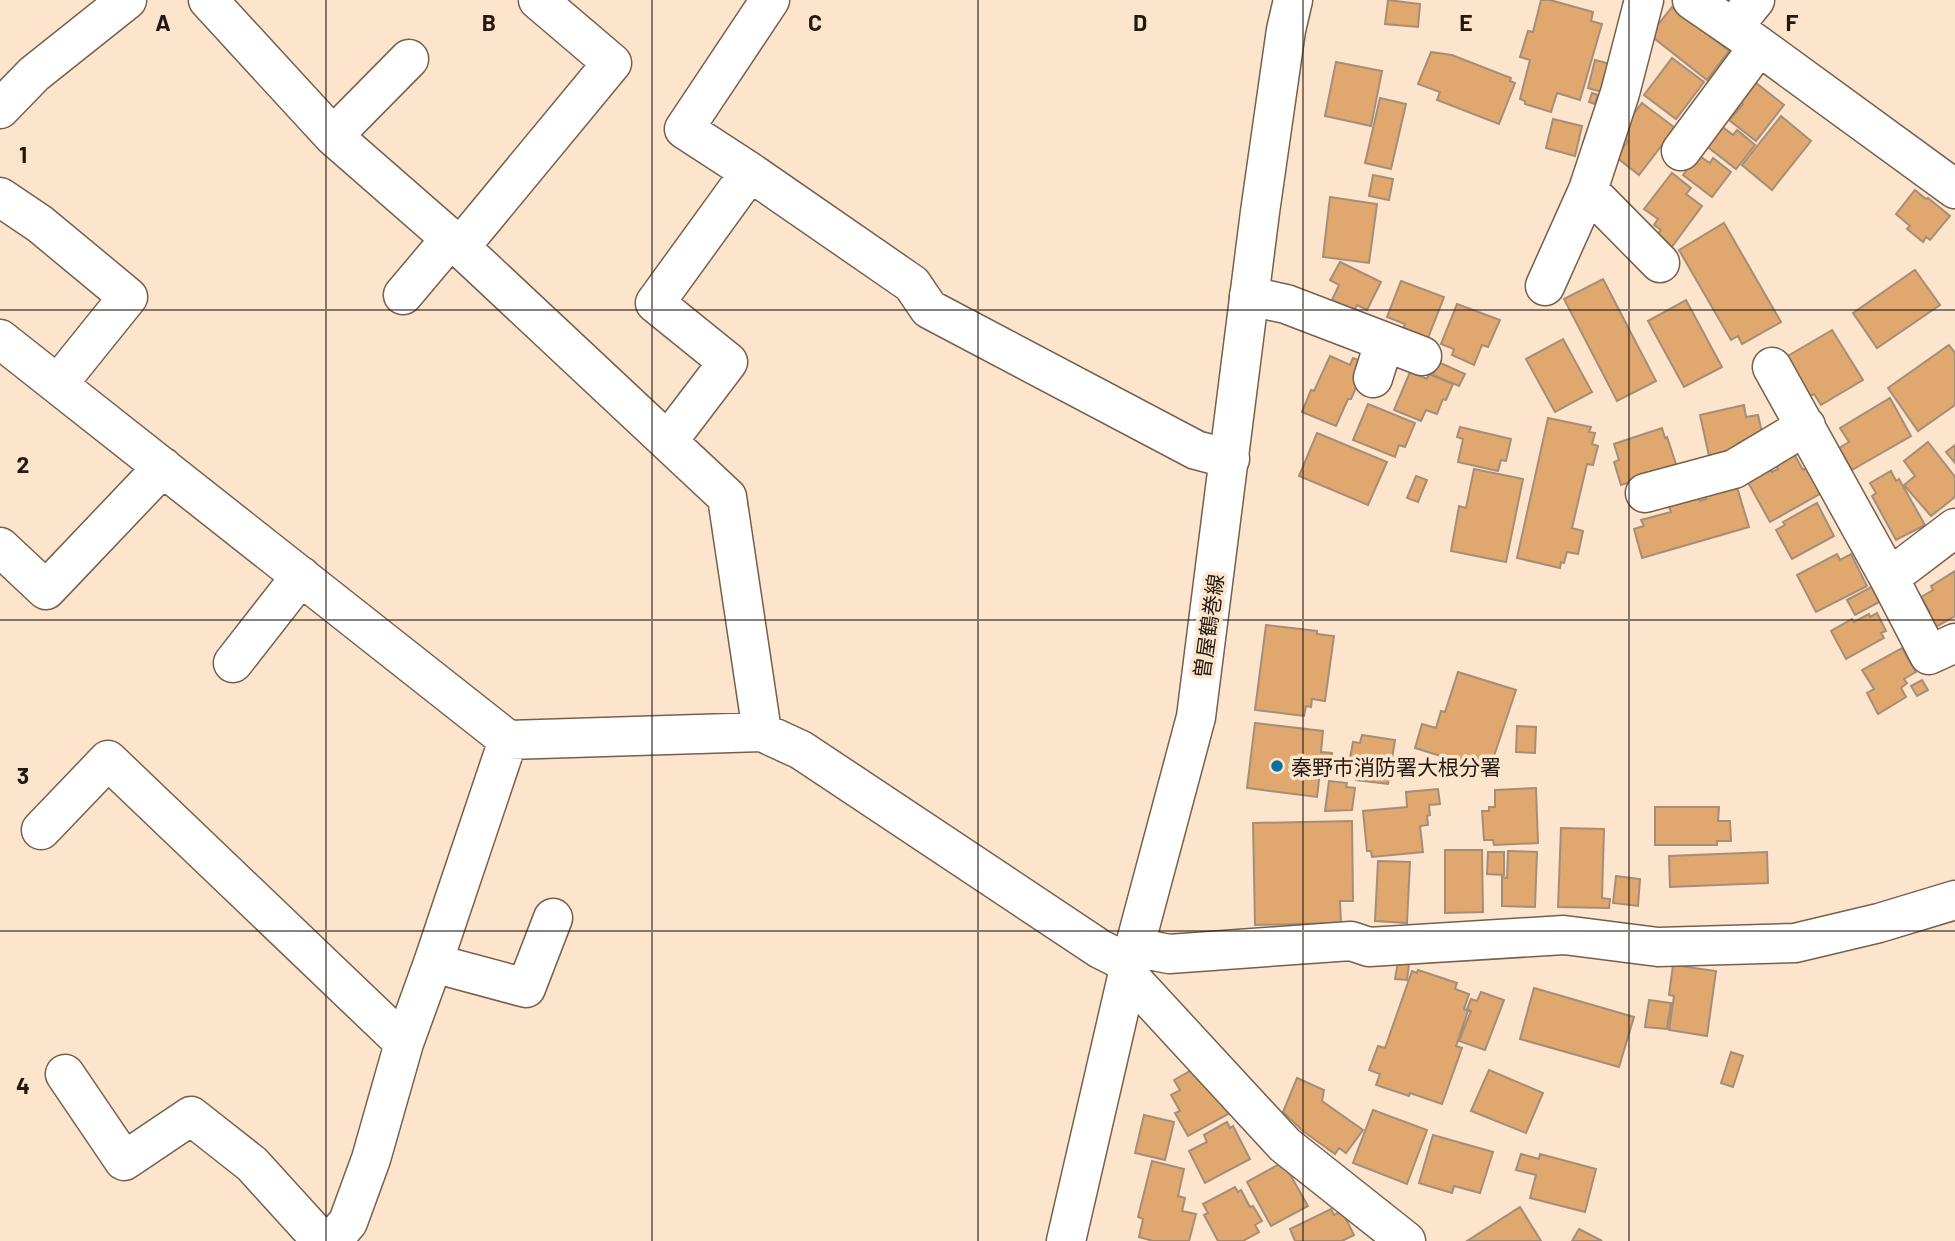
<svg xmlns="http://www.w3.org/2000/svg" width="1955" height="1241" font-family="Barlow,'Noto Sans JP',sans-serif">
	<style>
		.building { fill: #e0a76f; stroke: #a58e78; stroke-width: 2 }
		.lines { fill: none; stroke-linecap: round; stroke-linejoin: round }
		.minor-casing { stroke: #76604c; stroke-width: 41 }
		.major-casing { stroke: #76604c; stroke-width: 41 }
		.minor { stroke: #fff; stroke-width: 38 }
		.major { stroke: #fff; stroke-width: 38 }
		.grid { fill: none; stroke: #221a11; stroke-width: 2; stroke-opacity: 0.55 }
		.poi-dot { fill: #07729e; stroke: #fde4cc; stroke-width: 2.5 }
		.labels { text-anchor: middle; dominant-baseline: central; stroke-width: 7; stroke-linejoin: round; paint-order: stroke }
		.street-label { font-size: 21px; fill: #221a11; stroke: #fde4cc }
		.poi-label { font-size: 21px; fill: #221a11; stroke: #fde4cc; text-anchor: start }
		.grid-label { font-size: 23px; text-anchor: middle; font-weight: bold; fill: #221a11; stroke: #fde4cc; stroke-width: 7; stroke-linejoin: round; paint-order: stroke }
	</style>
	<rect width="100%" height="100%" fill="#fde4cc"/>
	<path class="building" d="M1388,0L1420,4L1418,27L1385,24Z
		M1541,0H1550L1593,12L1591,21L1602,24L1580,100L1557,93L1551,112L1525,104V101L1520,99L1530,60L1520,57L1528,31L1533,32Z
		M1672,7L1729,51L1707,80L1650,35Z
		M1431,52L1452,55L1511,78L1510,81L1515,83L1499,124L1437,100L1440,92L1418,84Z
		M1672,58L1704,82L1676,119L1644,95Z
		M1595,60L1610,64L1602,92L1588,88Z
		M1336,62L1382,71L1371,126L1325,116Z
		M1751,79L1784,105L1756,141L1729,120L1743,104L1736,98Z
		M1592,93L1598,95L1595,104L1589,102Z
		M1380,98L1406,104L1391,169L1365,163Z
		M1642,103L1675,128L1639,175L1616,157L1628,141L1624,138L1629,130L1624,126Z
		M1781,116L1811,141L1772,190L1742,165Z
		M1553,119L1582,126L1575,156L1546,148Z
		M1720,125L1733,135L1737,130L1755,145L1736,169L1704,144Z
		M1698,155L1710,163L1713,158L1731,172L1712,197L1683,175Z
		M1672,173L1691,188L1686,194L1702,206L1671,248L1656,236L1661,230L1654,225L1658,219L1644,209Z
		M1373,175L1393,179L1389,200L1369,196Z
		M1915,190L1926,199L1928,198L1950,216L1930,240L1926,237L1923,242L1907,229L1910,226L1896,214Z
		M1330,197L1377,204L1369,263L1323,257Z
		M1724,223L1781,322L1742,344L1738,336L1731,340L1679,250Z
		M1340,262L1381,282L1367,310L1357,305L1354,311L1332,300L1339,285L1330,280Z
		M1915,270L1940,305L1877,348L1853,313Z
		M1603,279L1656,381L1617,401L1564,299Z
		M1401,281L1444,297L1428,338L1403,328L1405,324L1387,317Z
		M1686,300L1722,367L1684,387L1648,321Z
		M1457,304L1500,320L1488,347L1482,345L1474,365L1452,355L1454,349L1441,344Z
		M1832,330L1863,380L1821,405L1814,394L1810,396L1786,357Z
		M1563,339L1592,392L1555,412L1526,359Z
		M1949,345L1955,353V405L1918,431L1888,388Z
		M1330,356L1350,365L1353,358L1367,363L1351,399H1348L1336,426L1302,412L1311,390L1314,391Z
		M1438,362L1465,374L1459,386L1433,375Z
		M1410,372L1427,379L1429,374L1453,384L1446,400L1443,399L1437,414L1426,410L1421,421L1394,410Z
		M1890,398L1911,436L1852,470L1839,448L1849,442L1840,428Z
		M1368,404L1415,423L1405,447L1399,445L1395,457L1353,440Z
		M1744,405L1746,417L1758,415L1763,437L1738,443L1740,450L1709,456L1700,415Z
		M1548,418L1591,427L1589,432L1595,433L1592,444L1598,446L1593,465L1587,464L1572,528L1583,531L1578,554L1567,552L1564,563L1561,562L1560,568L1517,558Z
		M1460,427L1511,439L1506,461L1501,460L1498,471L1458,462L1463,439L1457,437Z
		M1662,428L1665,438L1667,437L1677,467L1621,485L1614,462L1619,460L1614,444Z
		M1317,433L1387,462L1368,505L1299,476Z
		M1928,442L1955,477V497L1931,516L1904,485L1915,476L1904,461Z
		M1955,445V463L1946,452Z
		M1793,452L1803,470L1811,466L1825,491L1770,522L1745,477L1767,465L1772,472L1778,469L1774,463Z
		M1474,469L1523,479L1506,562L1451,551L1459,506L1466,508Z
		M1891,471L1896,481L1899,479L1925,525L1896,540L1872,496L1876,493L1870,483Z
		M1416,476L1427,480L1418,502L1407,498Z
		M1736,484L1749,527L1642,558L1634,529L1644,526L1641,520L1671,512L1668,504L1698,495L1700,501L1706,499L1705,494Z
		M1817,503L1834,536L1792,559L1776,530L1785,525L1783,522Z
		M1837,554L1840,560L1851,554L1867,586L1816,612L1797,575Z
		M1955,571V616L1934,628L1926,614L1930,612L1921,597L1933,590L1931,586Z
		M1873,586L1881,601L1855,615L1847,600Z
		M1877,613L1886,631L1881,633L1884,638L1846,659L1831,631L1852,619L1854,622L1869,614L1870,617Z
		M1266,625L1317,631V634L1334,636L1325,701L1312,699L1311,707L1306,706L1304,716L1255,710Z
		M1902,648L1916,672L1904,679L1907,683L1901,688L1906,697L1878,714L1867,693L1874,689L1862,670Z
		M1458,672L1516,690L1489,771L1415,748L1422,724L1436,728L1441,711L1445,712Z
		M1922,680L1928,690L1917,696L1911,686Z
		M1255,723L1323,731L1321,752L1332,753L1329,773L1320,772L1317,797L1247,788Z
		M1517,726L1536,727L1535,753L1516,752Z
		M1362,735L1395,740L1388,784L1356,780V777L1347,775L1353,742L1360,743Z
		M1329,781L1347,783L1346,787L1355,788L1352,810L1325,811Z
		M1536,788L1538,843L1494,845L1493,840H1484L1482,811H1489V807H1495V790Z
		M1438,789L1440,804L1429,805L1430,815L1427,816L1428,825L1420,826L1423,852L1372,857L1371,851H1367L1363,811L1407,807L1406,792Z
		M1655,807H1719L1718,821H1730L1731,841H1717V845H1655Z
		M1352,821L1353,901H1340L1341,923L1255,925L1253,823Z
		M1561,828L1604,829L1602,898L1610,899L1609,908L1558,907Z
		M1445,850H1482L1483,912L1445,913Z
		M1508,851L1537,852L1535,907L1502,906V877L1507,878Z
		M1488,852H1504V875L1487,874Z
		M1767,852L1768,883L1670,887L1669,856Z
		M1378,861L1410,862L1407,923L1375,921Z
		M1616,876L1640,879L1638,906L1613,903Z
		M1398,962L1409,964L1407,980L1395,979Z
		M1673,965L1716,971L1707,1036L1669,1030L1674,996L1669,995Z
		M1418,970L1457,983L1455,989L1469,994L1464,1009L1468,1011L1456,1046L1462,1048L1442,1104L1410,1093L1409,1096L1376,1085L1380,1074L1369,1070L1378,1046L1385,1048L1412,971L1417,973Z
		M1534,988L1634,1017L1619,1067L1520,1039Z
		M1481,992L1504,1000L1485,1050L1459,1041L1471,1011L1467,1009L1471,999L1477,1001Z
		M1649,1000L1671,1003L1667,1029L1645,1027Z
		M1731,1052L1743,1056L1733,1087L1721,1083Z
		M1197,1067L1232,1112L1188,1136L1175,1113L1180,1111L1171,1095L1180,1090L1174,1080Z
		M1489,1070L1543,1093L1526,1133L1471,1111Z
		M1297,1078L1324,1090L1322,1101L1363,1130L1346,1153L1339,1148L1335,1154L1303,1131L1283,1112Z
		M1373,1110L1427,1130L1407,1184L1353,1163Z
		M1144,1115L1174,1122L1165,1160L1135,1153Z
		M1227,1122L1230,1128L1233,1126L1250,1159L1205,1183L1189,1151L1207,1142L1204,1135Z
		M1433,1135L1493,1152L1480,1193L1454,1186L1452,1193L1419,1183Z
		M1521,1154L1539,1159L1540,1154L1596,1169L1585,1212L1530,1198L1536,1175L1516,1170Z
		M1152,1161L1184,1169L1178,1196L1185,1198L1182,1211L1196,1214L1189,1241H1153L1139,1237L1143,1219L1138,1217Z
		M1283,1162L1308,1206L1271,1226L1247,1182Z
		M1235,1187L1238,1192L1241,1190L1250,1207L1253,1206L1262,1221L1255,1225L1259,1232L1243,1241H1218L1204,1215L1208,1213L1203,1204Z
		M1520,1207L1541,1241H1467Z
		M1331,1209L1334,1215L1342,1211L1354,1235L1342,1241H1295L1290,1229Z
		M1579,1229L1602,1241H1572Z"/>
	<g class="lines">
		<defs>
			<path id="minor" d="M208,0L333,136L460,247L727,497L762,732
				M770,0L684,129L750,172L912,284L929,309L1196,450L1230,459
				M1692,0L1759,46L1955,189
				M1733,27L1755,0
				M0,109L34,74L127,0
				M333,136L409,59
				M1681,151L1759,46
				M1588,190L1660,263
				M0,197L40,224L128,297L58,384
				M460,247L612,63L538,0
				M1545,286L1588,190L1620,93L1644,0
				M403,295L451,238
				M1249,296L1286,304L1422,356
				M0,339L508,740L762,732L801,750L1100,949L1130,964
				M1772,367L1889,578L1929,655L1955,643
				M1373,378L1384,343
				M668,441L728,362L655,303L750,172
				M1645,493L1734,469L1806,426
				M0,547L46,590L163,467
				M1889,578L1955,528
				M233,663L301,576
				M41,830L108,760L404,1043
				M1134,947L1169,954L1351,941L1369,947L1564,935L1658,947L1795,943L1879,923L1955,900
				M433,963L526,988L553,918
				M1127,974L1285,1145L1406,1241
				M65,1074L124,1161L191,1116L252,1164L322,1241
				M332,1241L348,1222L371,1159L404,1043L433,963L508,740"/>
			<path id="major" d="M1066,1241L1130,964L1196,717L1260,212L1286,30L1293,0"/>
		</defs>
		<use href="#minor" class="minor-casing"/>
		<use href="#major" class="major-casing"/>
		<use href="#minor" class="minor"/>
		<use href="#major" class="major"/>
	</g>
	<path class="grid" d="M326,0V1241M652,0V1241M978,0V1241M1303,0V1241M1629,0V1241M0,310H1955M0,620H1955M0,931H1955"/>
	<circle class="poi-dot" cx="1277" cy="766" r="7"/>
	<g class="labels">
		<g class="street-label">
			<text transform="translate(1208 626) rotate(-82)">曽屋鶴巻線</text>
		</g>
		<g class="poi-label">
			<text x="1291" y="766">秦野市消防署大根分署</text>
		</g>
	</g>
	<g class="grid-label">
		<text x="163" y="31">A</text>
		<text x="489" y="31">B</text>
		<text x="815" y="31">C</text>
		<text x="1140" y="31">D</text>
		<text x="1466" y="31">E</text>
		<text x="1792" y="31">F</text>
		<text x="23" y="163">1</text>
		<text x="23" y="473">2</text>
		<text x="23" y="784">3</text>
		<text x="23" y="1094">4</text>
	</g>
</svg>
